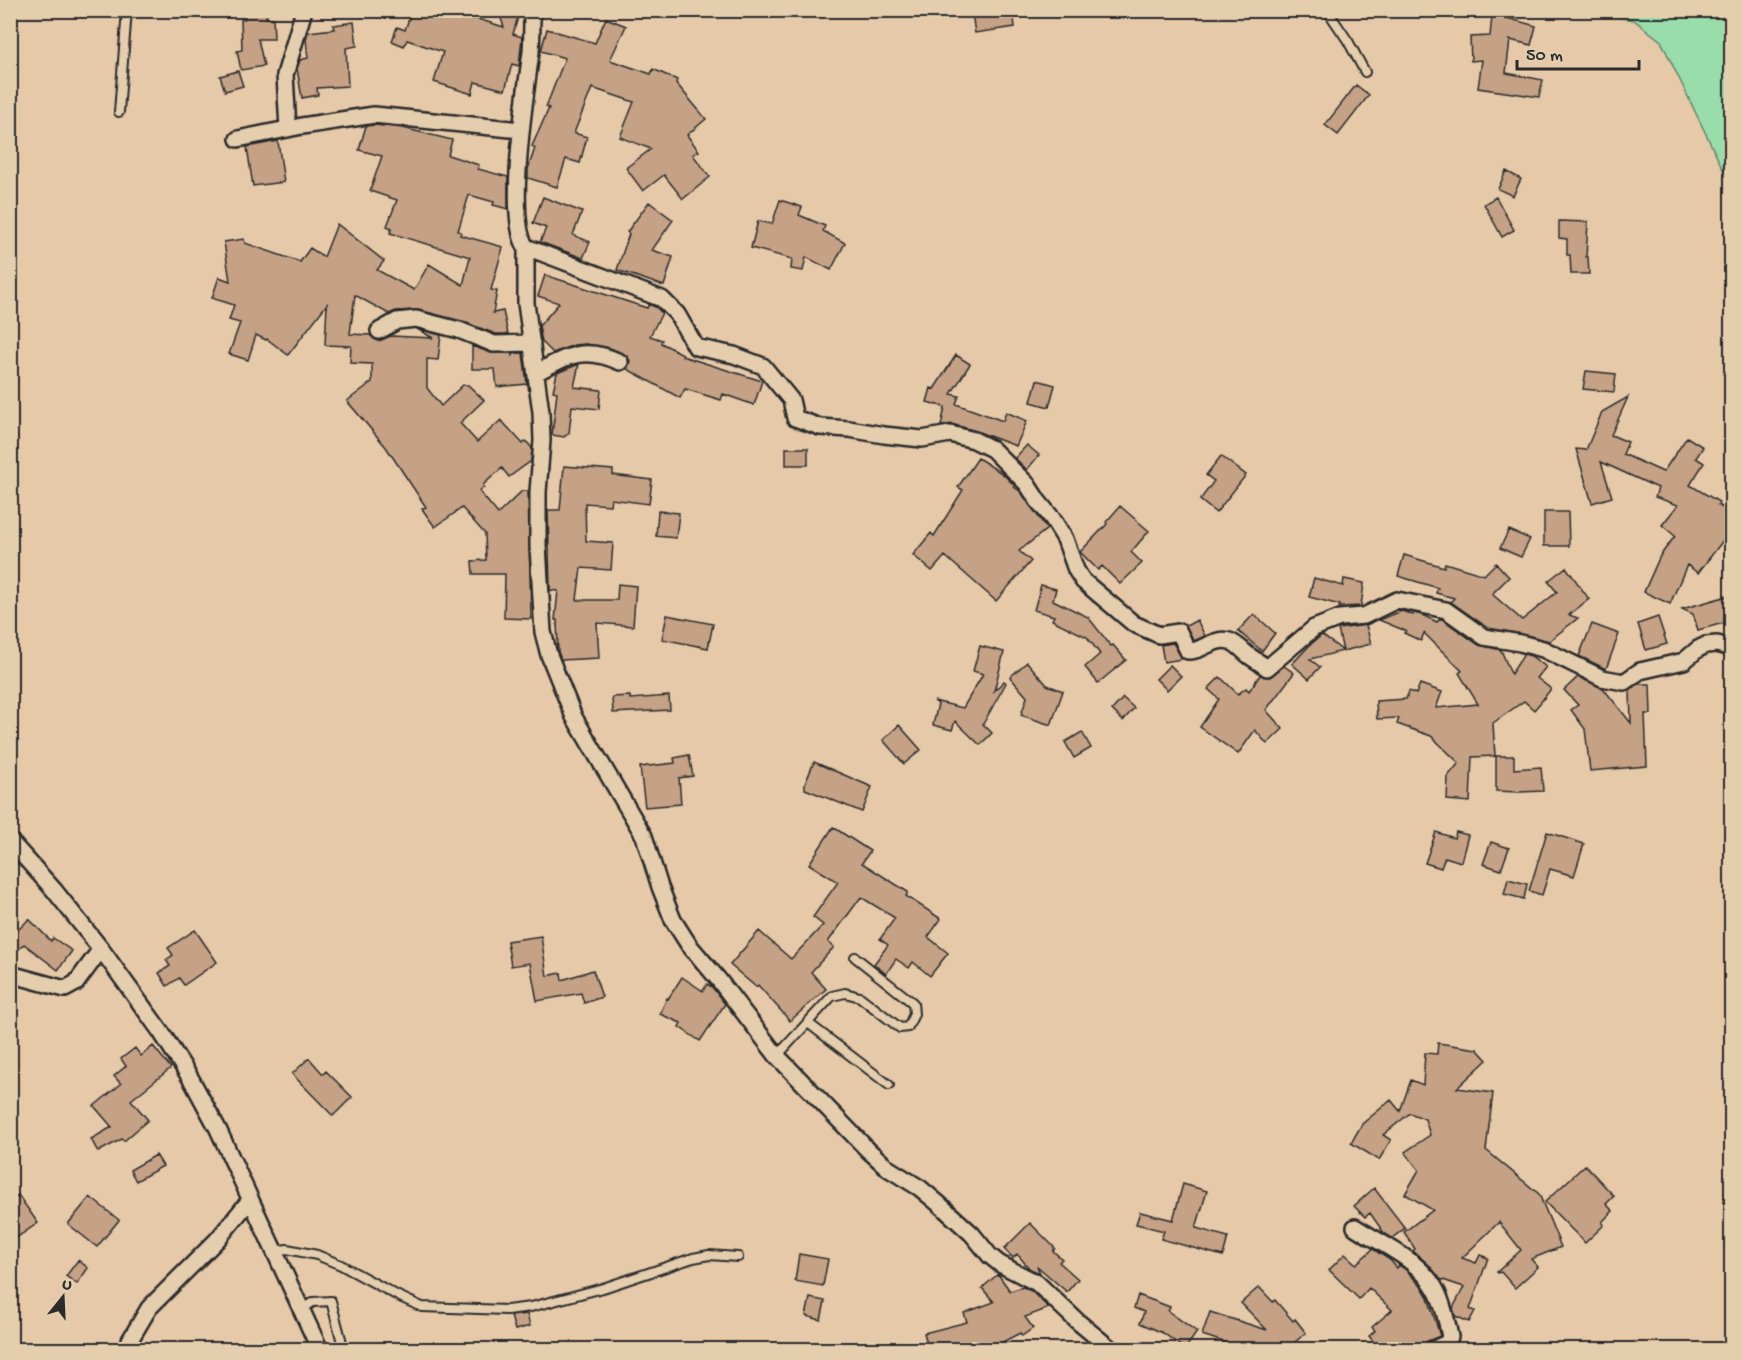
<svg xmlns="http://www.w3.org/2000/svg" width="1742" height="1360" font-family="'Gochi Hand',sans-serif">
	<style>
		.green { fill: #99deaa; stroke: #62846a; stroke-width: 1.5 }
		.building { fill: #c5a185; stroke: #2b2b2b; stroke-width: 1.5 }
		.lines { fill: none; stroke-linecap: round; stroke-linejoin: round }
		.lane-casing { stroke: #2b2b2b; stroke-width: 12 }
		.street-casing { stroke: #2b2b2b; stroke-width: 20 }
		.lane { stroke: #e4cead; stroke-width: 8 }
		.street { stroke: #e4cead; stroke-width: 15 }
	</style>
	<rect width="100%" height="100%" fill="#e6c9a8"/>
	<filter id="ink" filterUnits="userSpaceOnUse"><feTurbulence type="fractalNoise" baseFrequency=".0167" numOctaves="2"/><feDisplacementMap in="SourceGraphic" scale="12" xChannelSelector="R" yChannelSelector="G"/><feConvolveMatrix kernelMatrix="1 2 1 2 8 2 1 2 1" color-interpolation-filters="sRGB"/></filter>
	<g filter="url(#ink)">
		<path class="green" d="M1582,11H1731V186L1661,41L1634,20Z"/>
		<path class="building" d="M247,10H268L266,18H273L274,39H258L264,66L241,70L237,51L242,50L241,19H244Z
			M412,10H458V13L504,27L498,10H520L513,34L522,37L519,66L512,64L505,90L475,82L472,94L434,82L443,52L407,40L404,46L392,41L397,27L405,30Z
			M991,10H1013L1015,27L975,33L972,13Z
			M1492,16L1507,18L1536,26L1531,45L1510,40L1506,73L1543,80L1539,97L1478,88L1482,60L1471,61L1470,37L1490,36Z
			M606,18L626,26L610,60L651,74L653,69L677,80L676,83L706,119L687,135L699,151L693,155L710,177L683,199L664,175L643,191L626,168L651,149L620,137L634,102L592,88L574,133L587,137L580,163L566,159L557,187L528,178V169L535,148L532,146L549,108L546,107L565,58L541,51L547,29L595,43Z
			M354,22L357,46L346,48L348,86L317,88L318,95L302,98L297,69L300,60L308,58L306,39L308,32L334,29L333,25Z
			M238,71L243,86L225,91L220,76Z
			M1356,85L1369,95L1338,135L1325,125Z
			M374,125L403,128L452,140L448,155L479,165L478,169L508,177V209L493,205L494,202L469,195L458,231L461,232L460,235L503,247L491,290L497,291L493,313L503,311L508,334H496L461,321L418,310L396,311L389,314L355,295L350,334L370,335L374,339L378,341L391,336L433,338L417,329L441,335L438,360L427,359V388L441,406L463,385H468L484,400L460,423L477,442L501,420L523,444L526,441L532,448L531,461L509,477L502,468L483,485L484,487L479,491L498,514L522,491H528L531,619L504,618L505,574H473L472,561L486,560L485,534L462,508L435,527L422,509L426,507L386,447L347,401L372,382V364L350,363L351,346L325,345L327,304L288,355L267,339L266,340L256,335L248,360L229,354L240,323L229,320L234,305L212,298L219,277L230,281L224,242L244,239L245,243L300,262L310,248L324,257L337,224L384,261L377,270L414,290L429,264L463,285L470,257L390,233L392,228L387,226L397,200L370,191L382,156L359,150L366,126Z
			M278,141L284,182L253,186L247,147Z
			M1506,171L1521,179L1513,196L1498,189Z
			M543,197L582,212L573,235L590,242L583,258L540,242L546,228L533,223Z
			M1496,197L1514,230L1502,237L1484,204Z
			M780,200L802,207L799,215L825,226L823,231L845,243L831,270L806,257L803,271L791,269L792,259L751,248L758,221L772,224Z
			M649,202L673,220L652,250L673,257L664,286L617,270L629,234L627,232Z
			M1559,221L1588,222L1586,257H1588L1589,274H1571L1570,255H1567V239L1559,238Z
			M545,275L647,308L649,304L657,308L662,313L650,336L662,340L661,343L683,354L682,356L762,381L754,405L723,394L721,400L685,389L680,398L627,369L630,361L627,356L610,348L585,344L574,345L553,353L542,342L539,326L559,303L538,296Z
			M472,346L491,353H511L512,356L515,353H523L527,384L497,387L495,369H472Z
			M956,355L970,364L951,394L959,396L956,404L1003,421L1006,412L1027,421L1016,446L976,431L952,424L941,426L945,407L927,402L931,388L934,389Z
			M579,364L574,387L601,390L599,409L572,406L569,433L564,437L552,435L557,392L553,391L557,373Z
			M1586,371L1616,374L1614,392L1583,389Z
			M1037,380L1055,385L1049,407L1031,402Z
			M1628,397L1611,435L1628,442L1623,454L1663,472L1687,437L1703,447L1696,458L1704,463L1690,485L1719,502L1718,505L1731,514V530L1698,573L1687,565L1670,604L1644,592L1660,556L1675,536L1662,525L1678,505L1655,497L1658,488L1601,462L1612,497L1592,503L1576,449L1586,450L1602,412Z
			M1027,445L1039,455L1027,470L1015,458Z
			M786,448H808V465H786Z
			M1221,456L1246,475L1216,513L1200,500L1214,481L1206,475Z
			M978,458L1003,474L1015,486L1014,487L1021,492L1047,529L1019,551L1031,561L996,601L945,556L932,571L913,555L931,533L934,536L963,490L958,487Z
			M564,466L613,470V475L652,480L649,504L611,499L610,505L585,503L586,541L613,543L611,570L581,568L577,600H617L618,584L636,586L633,626L597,623L599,658L561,660L558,652L557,620H555L558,591L550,590L548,510H560Z
			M1120,506L1149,531L1131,552L1142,563L1120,584L1102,566L1098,570L1080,552L1107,524L1106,522Z
			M658,511L679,513L676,538L656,536Z
			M1544,512H1568L1569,546H1544Z
			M1509,530L1530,539L1521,557L1500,548Z
			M1404,555L1444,567L1445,563L1484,575L1496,563L1509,577L1492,594L1522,620L1557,592L1548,581L1566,567L1589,599L1569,615L1578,618L1549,641L1522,634L1488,628L1451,602L1454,598L1436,593L1438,588L1398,576Z
			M1314,578L1343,586L1344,579L1364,583L1361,606L1339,607L1340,605L1309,597Z
			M1041,585L1056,589L1053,600L1088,617L1111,646L1113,645L1126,660L1098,683L1085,667L1100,654L1087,637L1052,620L1054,616L1034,610Z
			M1731,595V621L1698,630L1693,614L1682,609Z
			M1402,611L1413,615L1414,613L1422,615L1437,622L1440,619H1442L1479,645L1501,650L1511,674L1524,654L1531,656L1546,667L1537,678L1551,689L1540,703L1534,710L1524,701L1493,723L1495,756L1472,757L1470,802L1447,800L1448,776L1459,763L1431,736L1397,724L1399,718L1377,719L1376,701L1406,699L1409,691L1416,694L1420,684L1442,692L1436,708L1478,704L1459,673L1462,671L1424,633L1421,641L1404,633L1406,631L1379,620Z
			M1254,614L1275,633L1262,651L1238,631Z
			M667,615L713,624L708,648L662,639Z
			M1658,617L1667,644L1646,650L1638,624Z
			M1197,620L1205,636L1194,641L1186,626Z
			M1592,624L1619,634L1606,669L1579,656Z
			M1366,625L1371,644L1343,651L1338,629Z
			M1322,635L1343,651L1310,659L1320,667L1309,679L1292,664L1310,645Z
			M1173,643L1182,659L1164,662L1161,645Z
			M980,646L1004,652L994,691L1004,681L1006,683L983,724L992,733L980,745L955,721L952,730L933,725L938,704L934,701L963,708L983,674L973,671Z
			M1027,662L1047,685L1063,691L1051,725L1021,715L1027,697L1010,677Z
			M1170,665L1181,676L1167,690L1156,679Z
			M1284,666L1294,673L1266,710L1283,729L1267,744L1255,730L1238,754L1200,727L1219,699L1208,689L1220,677L1238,694L1246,688L1249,691L1260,675L1270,677Z
			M1578,677L1603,688L1631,723L1630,690L1638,684H1650L1651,714H1645L1647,766L1590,771L1585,729L1571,710L1578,705L1564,690Z
			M630,696V699L669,696L670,710L613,713L612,697Z
			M1123,698L1134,708L1123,721L1112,710Z
			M899,725L921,750L904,764L883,740Z
			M1082,732L1091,748L1074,758L1065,742Z
			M689,755L693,776L679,778L681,804L645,807L640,767L675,763L674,758Z
			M1496,756H1514V769L1541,767L1543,791L1519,792L1496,791Z
			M814,762L872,787L862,812L805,789V784Z
			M833,827L870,851L862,863L908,892L906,896L941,919L928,937L948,953L930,976L913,962L909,968L896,959L886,974L874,964L888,945L880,939L895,918L861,897L828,942L834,947L811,972L826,989L790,1021L758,985L756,987L730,965L759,931L791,959L823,925L813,917L838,882L809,864Z
			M1436,832L1454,838L1456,832L1468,835L1461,862L1445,857L1441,868L1425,863Z
			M1547,832L1584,844L1574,876L1550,869L1542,895L1529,891Z
			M1491,842L1509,848L1501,870L1483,864Z
			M1508,879L1527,884L1524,899L1504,894Z
			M29,919L51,941L53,938L72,951L58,970L24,944L10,958V938Z
			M195,930L217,962L184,985L179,978L167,986L159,973L170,966L166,960L173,955L168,948Z
			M541,936L547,976L561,973L562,980L593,970L602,997L584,1003L581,993L537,1001L530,963L511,966L507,941Z
			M682,977L703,991L707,984L712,987L725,1004L700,1041L679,1027L681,1023L660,1014L667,998L668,999Z
			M1438,1043L1477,1049L1487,1060L1457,1088L1493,1093L1486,1150L1539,1194L1561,1247L1531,1259L1538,1267L1515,1288L1501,1272L1498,1273L1497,1272L1521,1250L1499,1222L1462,1258L1476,1263L1480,1255L1488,1258L1470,1309L1475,1311L1469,1322L1455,1316L1453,1308L1464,1287L1440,1279L1429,1265L1413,1251L1415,1249L1404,1232L1433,1210L1405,1194L1419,1170L1405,1152L1430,1135L1425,1119L1410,1113L1383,1135L1391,1140L1379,1160L1351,1143L1362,1124L1391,1100L1400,1111L1411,1080L1423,1085L1425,1053L1437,1054Z
			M153,1046L171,1068L131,1100L148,1120L124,1141L122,1139L98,1152L91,1139L112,1127L94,1106L121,1084L114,1076L126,1066L121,1059L135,1048L141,1056Z
			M309,1058L323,1074L326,1071L352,1097L333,1116L292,1074Z
			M156,1155L163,1166L136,1181L130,1170Z
			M1585,1165L1614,1196L1606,1204L1613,1211L1602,1222L1604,1225L1585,1243L1545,1202Z
			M1183,1184L1207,1191L1196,1228L1228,1237L1223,1256L1161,1239L1164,1231L1136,1224L1140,1212L1173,1220Z
			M1374,1188L1405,1228L1392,1238L1384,1233L1370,1213L1365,1217L1354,1206Z
			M18,1195L38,1223L10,1242V1201Z
			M90,1197L119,1220L97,1247L68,1224Z
			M1030,1223L1055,1248L1053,1251L1062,1259L1059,1262L1078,1279L1067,1292L1037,1266L1040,1273L1030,1269L1017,1254L1013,1258L1004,1249Z
			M1373,1249L1390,1260L1397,1268L1399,1265L1406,1270L1422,1287L1428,1297L1440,1336L1427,1341L1422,1350H1380L1369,1336L1375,1331L1372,1327L1392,1310L1369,1288L1359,1299L1329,1270L1345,1254L1356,1264Z
			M799,1254L828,1259L823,1286L795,1281Z
			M78,1260L88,1268L77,1284L66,1276Z
			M998,1274L1010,1291L1023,1287L1031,1291L1049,1308L1025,1317L1033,1328L1022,1336L1020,1333L987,1350H976L970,1341L929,1350L924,1333L967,1322L964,1313L994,1302L982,1288Z
			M1259,1287L1273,1302L1275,1300L1293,1321L1295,1319L1306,1333L1285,1350H1248L1202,1335L1210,1312L1267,1330L1241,1303Z
			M1138,1295L1170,1307L1168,1311L1197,1332L1185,1349L1163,1333L1140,1323L1144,1312L1134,1308Z
			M810,1298L825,1301L821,1320L806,1316Z
			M527,1314L530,1326L515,1330L511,1316Z"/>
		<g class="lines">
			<defs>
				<path id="lane" d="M1327,10L1348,41L1365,72
					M119,112L127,10
					M808,1023L889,1085
					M777,1056L832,996L845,993L860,997L900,1028L908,1027L914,1014L913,1003L855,957
					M273,1251L287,1249L317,1255L341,1265L398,1296L422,1307L507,1310L531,1307L603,1288L693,1258L709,1255L738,1257
					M301,1310L313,1302L331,1301L344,1350"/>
				<path id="street" d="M532,10C532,24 532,38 531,52C526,91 506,218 526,247V303L541,412L542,441L538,492V546L543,632L549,655L574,717L644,836L660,887L673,920L689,945L718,979L777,1056L868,1150L889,1169L920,1188L939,1204L972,1234L990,1256L1000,1264L1037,1283L1077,1321L1112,1350
					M288,129L285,75L304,10
					M238,139L302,126L374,115L521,130
					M526,247L662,299L677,314L696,347L734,355L763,366L791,400L795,418L820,427L849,429L884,435L922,439L950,434L974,440L992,449L1027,484L1038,501L1052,518L1065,539L1076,570L1083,581L1134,624L1159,635L1179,632L1188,651C1196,652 1202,647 1210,644C1228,635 1235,643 1247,654C1253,659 1261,663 1267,668L1314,628L1340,618L1364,616L1397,600L1446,610L1484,637L1520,643L1543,649L1602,678L1624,682L1640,671L1684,661L1698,649L1706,645L1717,644L1732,648
					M379,331L397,321L416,319L459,330L494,344L532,343
					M536,373C568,355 585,346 620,362
					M10,841L54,890L101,949L161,1032L191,1079L218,1129L320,1350
					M10,974L65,989L76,983L101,949
					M1355,1227C1383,1245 1422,1261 1437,1292C1444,1306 1447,1322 1450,1337L1447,1343L1432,1350
					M128,1350L130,1340L149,1308L217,1240L250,1200"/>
			</defs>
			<use href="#lane" class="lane-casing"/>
			<use href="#street" class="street-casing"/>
			<use href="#lane" class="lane"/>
			<use href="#street" class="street"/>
		</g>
	</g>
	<rect width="1742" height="1360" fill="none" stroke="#e4cead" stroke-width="36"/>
	<rect x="18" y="18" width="1706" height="1324" fill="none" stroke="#2b2b2b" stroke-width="2" filter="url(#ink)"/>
	<g transform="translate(63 1297) rotate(18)" stroke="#e4cead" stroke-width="4.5" paint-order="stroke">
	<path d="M0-4.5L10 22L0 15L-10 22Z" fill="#2b2b2b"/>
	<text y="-9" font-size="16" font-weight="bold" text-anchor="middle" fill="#2b2b2b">U</text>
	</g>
	<path d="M1517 60v9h122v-9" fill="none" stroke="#2b2b2b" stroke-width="3"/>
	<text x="1526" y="60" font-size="18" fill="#2b2b2b" stroke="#e4cead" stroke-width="4.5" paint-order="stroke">50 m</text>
</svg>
